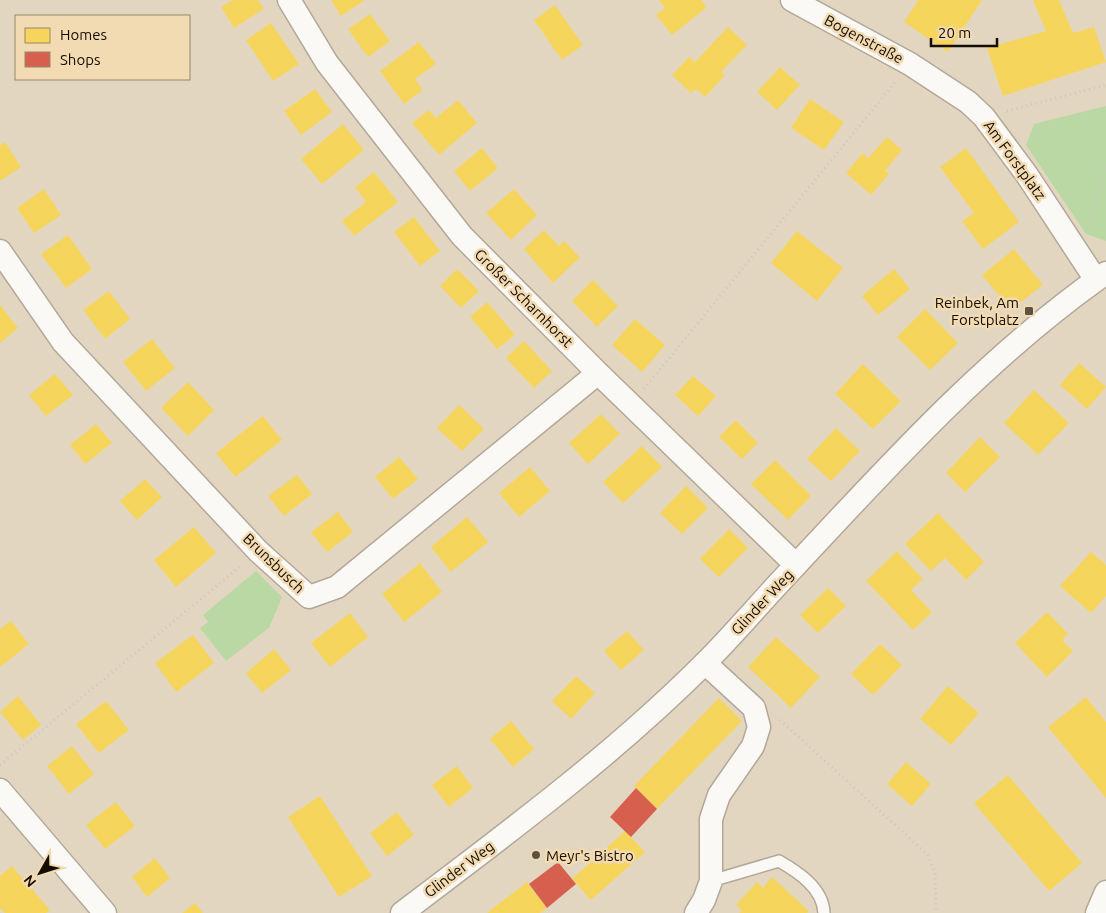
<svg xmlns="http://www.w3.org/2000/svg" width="1106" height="913" font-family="Ubuntu,sans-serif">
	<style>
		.green { fill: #bad8a3 }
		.homes { fill: #f6d55c }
		.shops { fill: #d6604d }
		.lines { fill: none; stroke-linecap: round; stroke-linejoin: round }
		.lane-casing { stroke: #b3a898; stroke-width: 14 }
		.street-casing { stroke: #b3a898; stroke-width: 25 }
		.path { stroke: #cac7c0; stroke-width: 3; stroke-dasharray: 1 4; stroke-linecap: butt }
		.lane { stroke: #fbf9f6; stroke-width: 11 }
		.street { stroke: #fbf9f6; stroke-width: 22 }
		.poi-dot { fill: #5d5345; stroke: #f2dab2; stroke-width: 2 }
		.labels { text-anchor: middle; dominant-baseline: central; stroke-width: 5; stroke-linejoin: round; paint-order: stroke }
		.street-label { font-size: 15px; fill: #150d02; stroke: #f2dab2 }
		.poi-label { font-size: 15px; fill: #150d02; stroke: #f2dab2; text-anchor: end }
	</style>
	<rect width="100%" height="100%" fill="#e3d6c1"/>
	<path class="green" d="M1106,106V241L1086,234L1026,145L1034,124Z
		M256,571L282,597L269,628L226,661L200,628L208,622L203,615Z"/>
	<path class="homes" d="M233,0H258L264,9L234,28L221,7Z
		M331,0H365L341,16Z
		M659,0H701L707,7L672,35L656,15L665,8Z
		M918,0H982L948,52L904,22Z
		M1033,0H1059L1073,33L1094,27L1106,62L1003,96L987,48L1046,31Z
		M555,5L583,45L562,60L534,20Z
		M370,14L390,41L368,57L348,29Z
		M271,23L299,64L273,81L246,40Z
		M728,27L747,45L721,72L725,75L705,97L696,89L691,93L672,75L689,57L695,62Z
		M419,42L436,64L415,79L423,90L404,104L380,71Z
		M780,67L800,85L777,110L757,92Z
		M315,89L332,112L301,135L284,111Z
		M810,99L844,122L824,150L791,128Z
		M458,100L477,123L439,155L412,123L429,110L436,118Z
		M343,124L364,150L322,184L301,159Z
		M887,137L902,150L885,171L889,174L871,195L846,173L863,153L868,158Z
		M5,142L21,167L0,181V145Z
		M482,148L498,168L470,191L454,171Z
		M966,148L1019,222L983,249L962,221L974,213L940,167Z
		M374,172L398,202L354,236L342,221L366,202L355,187Z
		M44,189L61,215L34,233L17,208Z
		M514,189L537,215L511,240L486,213Z
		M414,217L440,251L420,266L394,232Z
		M544,230L559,246L564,241L580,257L553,283L524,249Z
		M797,231L843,268L817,301L771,263Z
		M68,235L92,269L66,288L41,254Z
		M1014,249L1043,285L1011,310L982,275Z
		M457,269L479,291L461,308L440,286Z
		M894,269L910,289L878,315L862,296Z
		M593,280L618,306L597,327L572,301Z
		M109,291L130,319L105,339L83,310Z
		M487,302L515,335L497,349L470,317Z
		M0,305L18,328L0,343Z
		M925,309L958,343L930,370L897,337Z
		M635,319L665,345L642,372L612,345Z
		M152,339L175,368L146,391L123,362Z
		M524,341L552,371L534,388L506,358Z
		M1079,363L1106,387L1087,409L1060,385Z
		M863,364L901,401L873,429L835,394Z
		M55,374L73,395L46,416L29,395Z
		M693,376L716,396L698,416L675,395Z
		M188,382L214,410L188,436L161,408Z
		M1034,390L1069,423L1038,455L1004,423Z
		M459,405L484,429L462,451L437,428Z
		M601,414L620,434L588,464L569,443Z
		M263,416L282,440L235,477L216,453Z
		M736,420L758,443L742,459L719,437Z
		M96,424L112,443L85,464L70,445Z
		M836,428L860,451L831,481L807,459Z
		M980,437L1000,457L965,492L946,473Z
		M642,446L662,467L623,503L603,482Z
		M399,457L418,479L393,499L375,477Z
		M775,460L811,496L788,520L751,484Z
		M530,467L550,491L519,517L499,493Z
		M297,475L312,494L284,516L268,496Z
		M145,479L162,497L137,520L120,501Z
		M686,486L708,508L682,534L660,513Z
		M338,512L353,532L327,552L311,532Z
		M938,513L984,562L966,580L945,558L931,571L905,544Z
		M467,517L488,542L451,572L431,547Z
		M194,527L216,553L176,587L154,560Z
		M729,529L748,548L719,577L700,559Z
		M897,551L923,579L911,590L932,612L913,630L866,581Z
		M1091,552L1106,565V596L1091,613L1060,586Z
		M420,563L442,592L404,622L382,594Z
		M828,588L846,606L818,633L800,615Z
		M1047,612L1068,634L1062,640L1073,651L1047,677L1015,643Z
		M350,613L368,637L330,667L311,643Z
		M11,621L29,644L0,667V629Z
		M627,631L644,650L621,670L604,651Z
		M193,635L214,663L176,692L155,663Z
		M776,637L820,677L791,708L748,667Z
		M880,644L902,665L873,695L851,674Z
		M274,649L291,670L262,693L246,673Z
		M576,676L595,693L571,719L552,701Z
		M948,686L979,713L951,745L920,719Z
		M18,696L41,725L23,740L0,712Z
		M1086,697L1106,722V798L1048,727Z
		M719,698L742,721L657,809L634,786Z
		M106,701L129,730L99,753L76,724Z
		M511,721L534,749L513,767L490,739Z
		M72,746L94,774L69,794L47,766Z
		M906,762L931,784L912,806L887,784Z
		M457,766L473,788L449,807L432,785Z
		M1008,775L1082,863L1049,891L974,803Z
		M320,796L372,876L339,897L288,817Z
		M116,802L135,826L105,849L86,825Z
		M397,812L414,835L387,856L370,833Z
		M625,831L645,852L591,900L572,879Z
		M155,858L170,878L147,897L132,877Z
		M12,866L50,910L46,913H5L0,908V876Z
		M772,877L809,911L807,913H739L742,910L736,905L757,882L763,888Z
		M527,882L547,908L540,913H487Z
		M195,903L203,913H182Z"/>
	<path class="shops" d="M636,788L657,809L631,837L610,817Z
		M558,862L576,884L547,908L529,884Z"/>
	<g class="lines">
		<defs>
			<path id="lane" d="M711,881L779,861C798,872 823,888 824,913"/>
			<path id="street" d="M289,0L327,63L462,236L598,373L796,565
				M792,0L910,64L968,102L984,117L1027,175L1096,280
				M0,251L63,342L258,551L309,597L337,587L598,373
				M0,790L105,913
				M402,913C506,834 612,756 705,663C736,632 765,597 796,565C892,462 990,354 1106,273
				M696,913L704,900L711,881V819L719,795L753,746L759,727L754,708L705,663
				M1097,913L1106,892"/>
		</defs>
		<use href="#lane" class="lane-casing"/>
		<use href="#street" class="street-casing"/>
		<path class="path" d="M1007,111L1106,85
			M1088,228L1106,163
			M644,389L897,80
			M780,720L928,855L935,872L936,913
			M0,765L242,565"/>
		<use href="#lane" class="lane"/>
		<use href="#street" class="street"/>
	</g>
	<g class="poi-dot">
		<rect x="1024" y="306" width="10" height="10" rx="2.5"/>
		<circle cx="536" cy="855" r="5"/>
	</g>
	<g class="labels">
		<g class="street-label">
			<text transform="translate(864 39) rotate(28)">Bogenstraße</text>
			<text transform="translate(1015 160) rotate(54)">Am Forstplatz</text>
			<text transform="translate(524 298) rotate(45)">Großer Scharnhorst</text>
			<text transform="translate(274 563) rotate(44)">Brunsbusch</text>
			<text transform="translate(762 602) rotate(-47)">Glinder Weg</text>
			<text transform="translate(459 869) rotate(-37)">Glinder Weg</text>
		</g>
		<g class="poi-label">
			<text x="1019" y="302">Reinbek, Am<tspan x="1019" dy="17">Forstplatz</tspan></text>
			<text x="546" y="855" text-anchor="start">Meyr's Bistro</text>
		</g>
	</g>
	<rect x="15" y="15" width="175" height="65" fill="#f2dab2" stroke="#9a886c"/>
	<rect x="25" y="28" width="25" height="15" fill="#f6d55c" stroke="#9a886c"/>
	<text x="60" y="40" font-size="15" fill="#150d02">Homes</text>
	<rect x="25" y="52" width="25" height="15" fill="#d6604d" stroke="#9a886c"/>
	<text x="60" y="65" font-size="15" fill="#150d02">Shops</text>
	<g transform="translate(40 873) rotate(231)" stroke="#f2dab2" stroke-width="4" paint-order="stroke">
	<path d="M0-4L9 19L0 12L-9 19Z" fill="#150d02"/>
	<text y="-8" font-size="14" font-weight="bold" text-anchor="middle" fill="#150d02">N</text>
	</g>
	<path d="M931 38v8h66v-8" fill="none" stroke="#150d02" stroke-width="2.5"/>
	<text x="938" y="38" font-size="15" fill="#150d02" stroke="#f2dab2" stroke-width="4" paint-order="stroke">20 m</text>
</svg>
